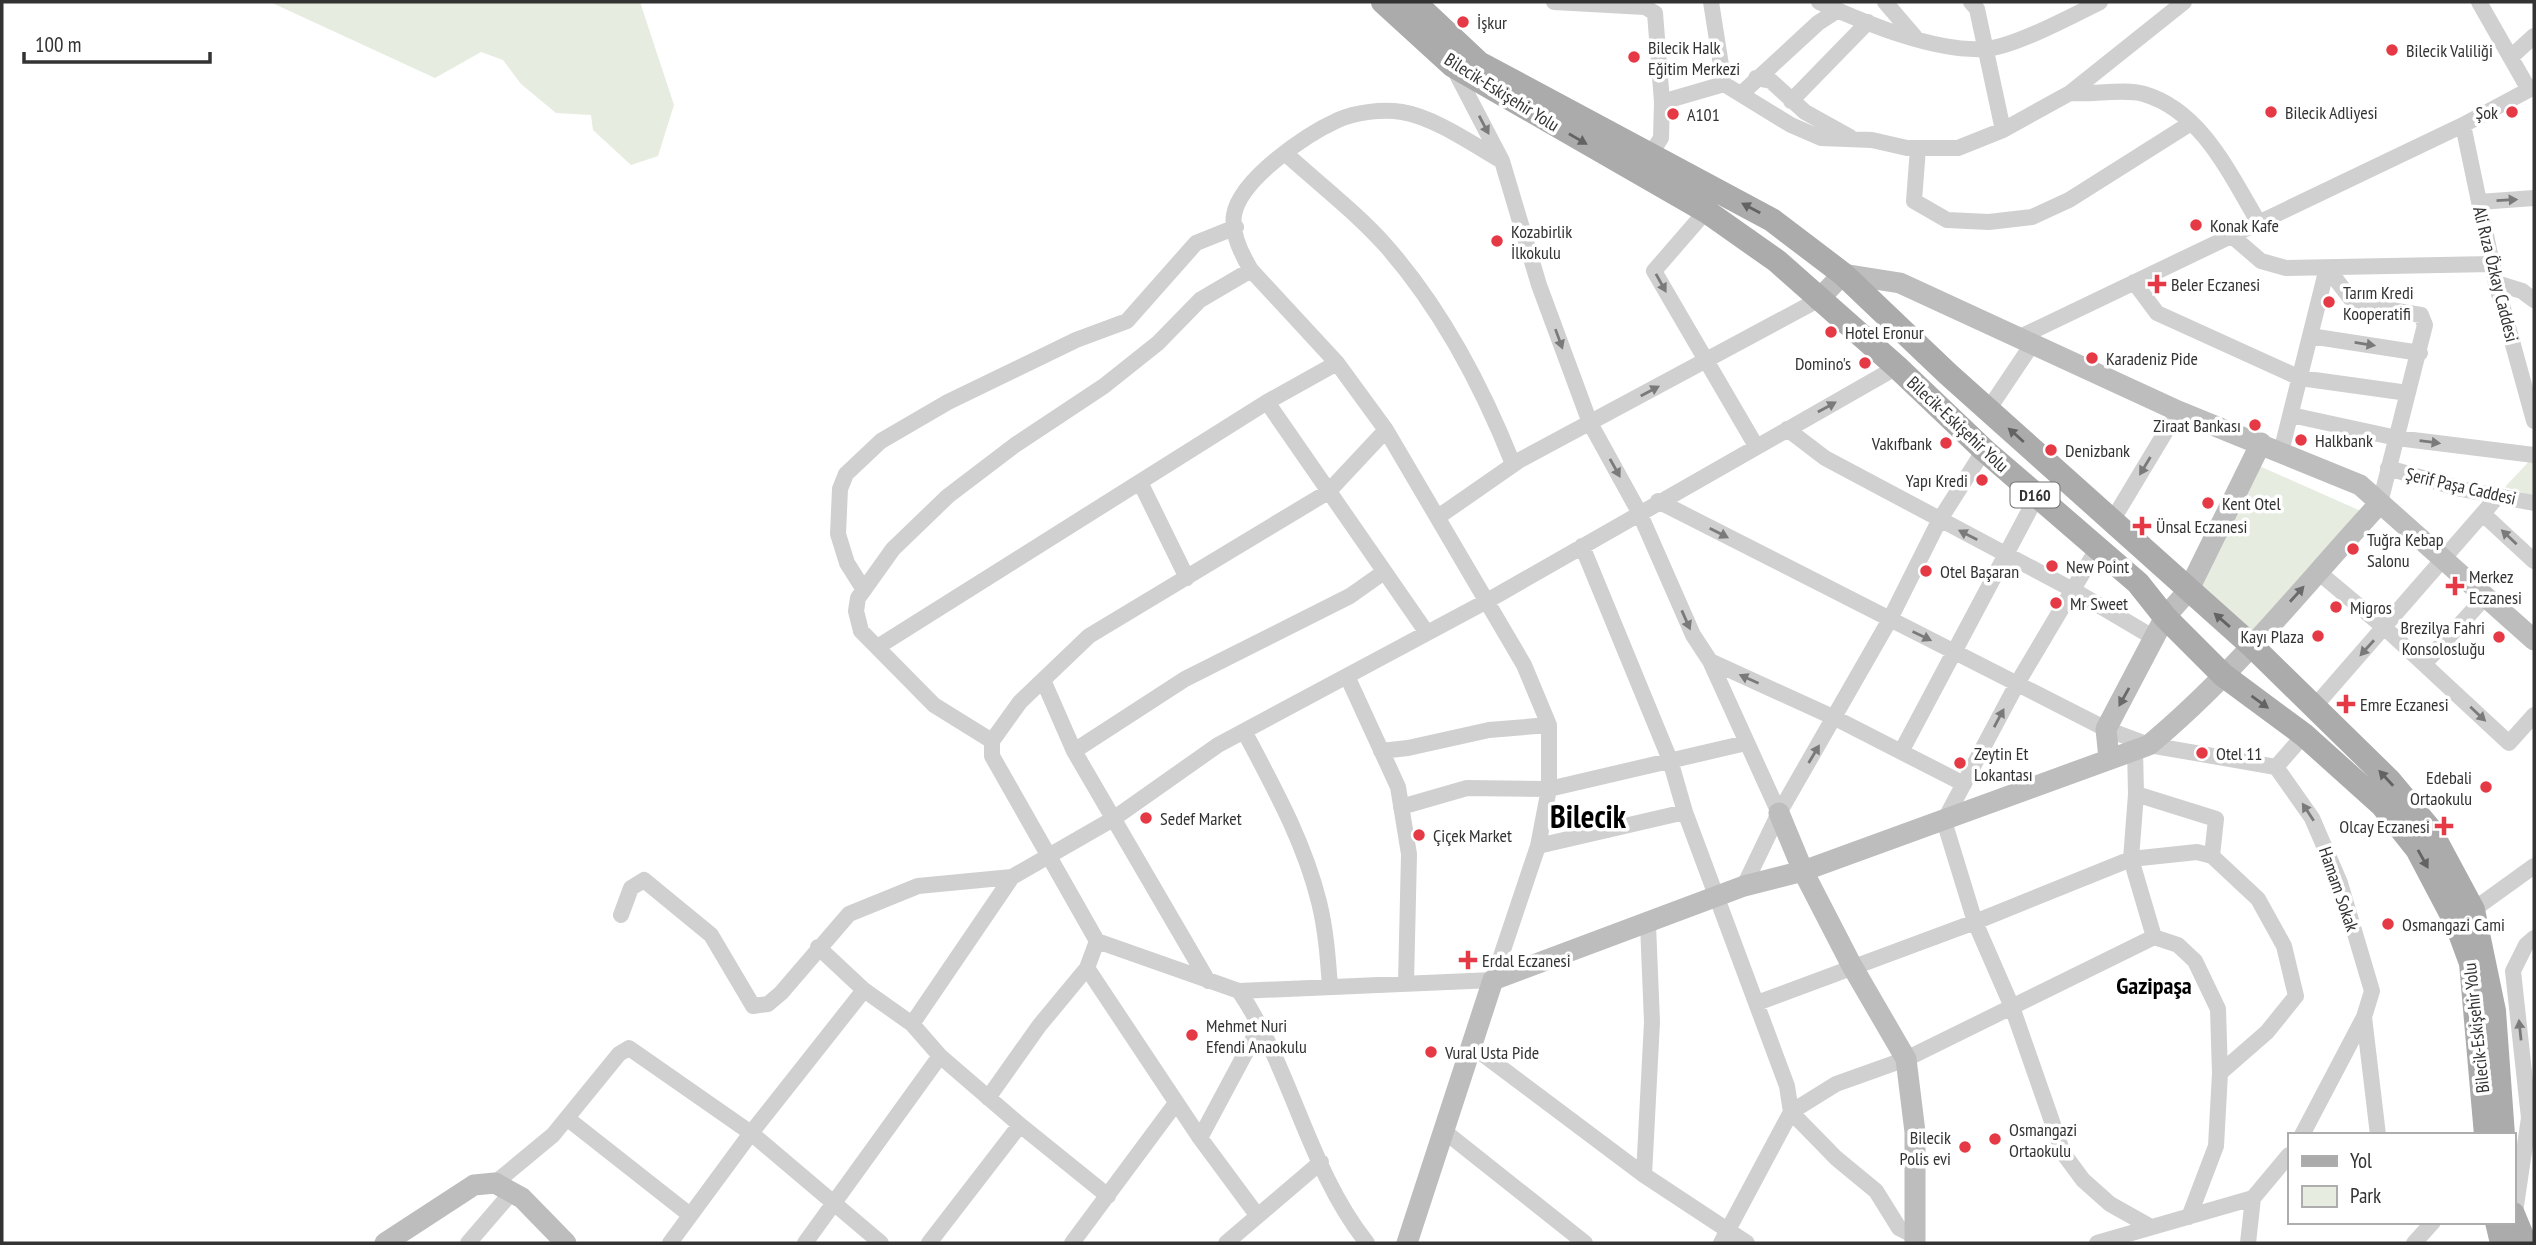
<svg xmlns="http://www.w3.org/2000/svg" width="2536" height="1245" font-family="'PT Sans Narrow',sans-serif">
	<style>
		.green { fill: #e6ecdf }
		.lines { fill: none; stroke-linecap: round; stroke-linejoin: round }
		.street { stroke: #d0d0d0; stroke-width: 16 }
		.secondary { stroke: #bdbdbd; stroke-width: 21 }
		.primary { stroke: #ababab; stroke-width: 24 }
		.oneway { fill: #7a7a7a }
		.oneway2 { fill: #636363 }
		.oneway3 { fill: #6a6a6a }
		.poi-dot { fill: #e63946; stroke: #fff; stroke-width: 2.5 }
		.labels { text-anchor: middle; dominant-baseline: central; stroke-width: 7; stroke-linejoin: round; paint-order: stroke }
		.shield { fill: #fff; stroke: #707070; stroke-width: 2 }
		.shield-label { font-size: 16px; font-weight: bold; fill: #333 }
		.poi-label { font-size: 18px; fill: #333; stroke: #fff; text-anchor: start }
		.street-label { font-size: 18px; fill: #333; stroke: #fff }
		.district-label { font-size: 24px; font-weight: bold; fill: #000; stroke: #fff }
		.town-label { font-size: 32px; font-weight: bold; fill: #000; stroke: #fff }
	</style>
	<rect width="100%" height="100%" fill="#fff"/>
	<path class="green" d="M270,2H640L674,105L658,156L631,165L593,130L591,115L556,113L521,84L503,60L481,52L435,78Z
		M2534,456V496L2505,487Z
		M2255,464L2363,512L2254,637L2198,583Z"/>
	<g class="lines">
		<path class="street" d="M1554,2L1645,7L1655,13L1662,102
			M1711,2L1724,84
			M1819,2C1865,23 1934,52 1985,49C2012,48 2074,15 2100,2
			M1885,2L1915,37
			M1971,2L1977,9L2003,130
			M2479,2L2528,88
			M2511,57L2534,36
			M1453,67L1502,161L1539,285L1590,423L1639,512L1693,635L1710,661L1779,813
			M1756,78L1771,81L1805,112L1850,137
			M2070,93C2092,95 2125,88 2144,94C2202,111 2230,175 2259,223
			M1741,94L1818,23L1838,10
			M1791,101L1868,22
			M2463,125L2496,283L2534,421
			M1918,148L1914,201L1947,220L1989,222L2032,217L2069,200L2191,123
			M1285,153C1319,184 1357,213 1387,247C1443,311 1482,386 1513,464
			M1650,155L1661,138L1662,102L1724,84L1791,125L1821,138L1872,140L1907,148H1958L2003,130L2070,93L2184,2
			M2479,202L2534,198
			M1706,211L1654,271L1756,446
			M2232,236L2261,261L2286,268L2492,264
			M2327,268L2355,304L2421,315L2425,325L2380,503
			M2134,282L2157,313L2300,378L2408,393
			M2496,283L2522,291L2534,300
			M2310,336L2420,353
			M2020,337L2463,125L2534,87
			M1267,402L1427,633
			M1988,410L2033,343
			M2291,415L2397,438L2534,455
			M1787,429L1825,458L2073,590L2156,639
			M2281,452L2327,268
			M2388,468L2461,489L2534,503
			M1140,482L1187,578
			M1658,501L2106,729L2149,745L2276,767L2312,818L2340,883L2372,991L2364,1017L2302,1135
			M2483,514L2534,561
			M1438,517L1520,460L1818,300
			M2112,521L2178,411
			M1582,546L1670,760L1685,812L1787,1086L1791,1112L1721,1243
			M2097,549L2018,682L1944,821L1975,922L2012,1007L2063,1153L2083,1180L2110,1204L2151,1227
			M2317,571L2385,628L2509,743L2534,715
			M864,590L847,563L838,534L840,489L846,474L881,441L948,402L1076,340L1127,321L1196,243L1236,227
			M879,646L1267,402L1337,363
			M1710,661L1835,718L1964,784
			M2424,664L2486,596
			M1347,676L1398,787L1409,854L1406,983
			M1043,680L1074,751L1208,981
			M2315,706L2498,496
			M1244,731C1273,786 1304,841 1319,902C1326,930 1328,959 1330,987
			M992,741L934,705L861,631L856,611L858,598L893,549L948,496L1015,445L1104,386L1158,343L1200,300L1251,270
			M2135,748L2136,794L2131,859L2154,937
			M1902,750L2037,496
			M1074,751L1185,679L1350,596L1384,572
			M1381,751L1408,748L1489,730L1549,725
			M2276,767L2304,735
			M2136,794L2216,819L2212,856
			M1401,807L1467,788L1549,789L1746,743
			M1538,846L1685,812
			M1744,886L1779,813L1889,621L1939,521L1984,450
			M2473,910L2534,866
			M621,915L631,888L644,880L711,935L753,1006L768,1004L781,993L849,914L918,886L1012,877
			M1097,941L1239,991L1493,980L1538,846L1549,789V725L1524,665L1386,430L1337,363L1251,270C1242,255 1231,232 1234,215C1240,179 1307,134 1338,120C1356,112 1382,109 1402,112C1434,117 1474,145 1502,161
			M818,947L864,990L912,1024L940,1056L1020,1125L1108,1196
			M1087,968L1200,1138L1257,1215
			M1239,991C1292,1069 1308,1169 1367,1243
			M1757,1003L1975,922L2131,859L2197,852L2212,856L2258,899L2284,946L2296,996L2267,1032L2220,1073
			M2364,1017L2378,1135
			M912,1024L1012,877L1113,819L1218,745L1487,601L1897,367
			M1472,1046L1644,1175L1747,1243
			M988,1098L1039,1026L1087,968L1097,941L992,756V741L1020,702L1089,636L1328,492L1386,430
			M568,1119L690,1215
			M1444,1131L1585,1243
			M1200,1138L1261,1024
			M1644,1175L1652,1022L1648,924
			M495,1183L553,1135L619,1054L629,1048L751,1133L881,1243
			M2514,1219L2529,1118L2513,971L2526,945L2534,938
			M1915,1236L1899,1228L1876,1191L1836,1158L1791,1112L1836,1084L1906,1059L2154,937L2178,945L2195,961L2218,1009L2220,1073L2216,1146L2189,1217
			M468,1243L512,1192
			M670,1243L751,1133L864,990
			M805,1243L940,1056
			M929,1243L1020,1125
			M1072,1243L1176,1103
			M1226,1243L1321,1162
			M2097,1243L2253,1198L2289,1155
			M2248,1243L2253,1198
			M2414,1243L2433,1222"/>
		<path class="secondary" d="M1818,300L1843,274L1900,283L2178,411L2360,485L2534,640
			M2109,759L2106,729L2165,617L2188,591L2261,443
			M1779,813L1803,871L1852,966L1906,1059L1915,1132V1243
			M385,1243L474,1185L495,1183L522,1198L566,1243
			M1407,1243L1493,980L1744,886L1803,871L2149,745C2235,674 2305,584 2380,503"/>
		<path class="primary" d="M1383,2L1452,65L1706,211L1777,261L1897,367L1984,450L2138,583L2165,617L2223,675L2304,735L2382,805L2417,849L2457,925L2471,963L2486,1135
			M1414,2L1479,63L1772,220L1843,274L1948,374L2251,645L2389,780L2429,828L2473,910L2494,1011L2503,1135
			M2513,1214L2525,1243
			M2497,1222L2502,1243"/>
	</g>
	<defs><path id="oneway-solid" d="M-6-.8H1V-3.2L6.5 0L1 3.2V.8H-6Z" transform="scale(1.75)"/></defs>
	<g class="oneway">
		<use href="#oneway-solid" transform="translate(1484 125) rotate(62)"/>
		<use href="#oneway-solid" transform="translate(2507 200) rotate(-3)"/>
		<use href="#oneway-solid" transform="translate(1661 283) rotate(61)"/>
		<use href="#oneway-solid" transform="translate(1559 339) rotate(70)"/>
		<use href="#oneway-solid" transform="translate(2365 344) rotate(9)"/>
		<use href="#oneway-solid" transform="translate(1650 391) rotate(-28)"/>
		<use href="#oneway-solid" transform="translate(1827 407) rotate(-29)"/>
		<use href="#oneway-solid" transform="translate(2430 442) rotate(7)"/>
		<use href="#oneway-solid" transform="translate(2145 466) rotate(121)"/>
		<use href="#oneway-solid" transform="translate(1615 468) rotate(61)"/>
		<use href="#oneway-solid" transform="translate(1719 533) rotate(27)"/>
		<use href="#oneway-solid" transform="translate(1968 535) rotate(-153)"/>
		<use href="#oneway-solid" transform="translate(2509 537) rotate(-137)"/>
		<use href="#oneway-solid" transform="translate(1686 620) rotate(66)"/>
		<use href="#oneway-solid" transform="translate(1922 636) rotate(26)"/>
		<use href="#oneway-solid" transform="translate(2367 648) rotate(132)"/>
		<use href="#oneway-solid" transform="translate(1749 679) rotate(-156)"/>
		<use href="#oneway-solid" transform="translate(2478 714) rotate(43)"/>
		<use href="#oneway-solid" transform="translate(1999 718) rotate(-62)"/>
		<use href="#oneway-solid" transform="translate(1814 754) rotate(-59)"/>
		<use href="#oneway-solid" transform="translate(2308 812) rotate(-123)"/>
		<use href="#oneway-solid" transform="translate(2520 1030) rotate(-96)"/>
	</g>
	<g class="oneway2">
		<use href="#oneway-solid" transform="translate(1578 139) rotate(30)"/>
		<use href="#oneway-solid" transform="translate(1751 208) rotate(-152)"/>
		<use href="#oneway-solid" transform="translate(2016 435) rotate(-138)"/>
		<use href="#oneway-solid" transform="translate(2222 620) rotate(-139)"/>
		<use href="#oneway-solid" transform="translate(2260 702) rotate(36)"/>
		<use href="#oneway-solid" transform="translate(2386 778) rotate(-133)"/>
		<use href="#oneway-solid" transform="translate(2423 859) rotate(61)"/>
	</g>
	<g class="oneway3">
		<use href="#oneway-solid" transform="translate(2297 594) rotate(-48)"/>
		<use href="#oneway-solid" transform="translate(2124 697) rotate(119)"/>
	</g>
	<g class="poi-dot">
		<circle cx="1463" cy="22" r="7"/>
		<circle cx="2392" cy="50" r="7"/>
		<circle cx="1634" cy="57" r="7"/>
		<circle cx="2271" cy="112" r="7"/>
		<circle cx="2512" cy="112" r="7"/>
		<circle cx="1673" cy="114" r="7"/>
		<circle cx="2196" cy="225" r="7"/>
		<circle cx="1497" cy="241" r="7"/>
		<path d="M2153.5 273.5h7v7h7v7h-7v7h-7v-7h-7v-7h7z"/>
		<circle cx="2329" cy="302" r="7"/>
		<circle cx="1831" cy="332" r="7"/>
		<circle cx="2092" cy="358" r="7"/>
		<circle cx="1865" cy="363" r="7"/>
		<circle cx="2255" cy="425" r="7"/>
		<circle cx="2301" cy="440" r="7"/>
		<circle cx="1946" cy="443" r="7"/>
		<circle cx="2051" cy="450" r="7"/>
		<circle cx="1982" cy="480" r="7"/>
		<circle cx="2208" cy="503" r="7"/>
		<path d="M2138.5 515.5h7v7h7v7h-7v7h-7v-7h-7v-7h7z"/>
		<circle cx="2353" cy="549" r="7"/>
		<circle cx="2052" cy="566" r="7"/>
		<circle cx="1926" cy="571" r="7"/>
		<path d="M2451.5 575.5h7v7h7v7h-7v7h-7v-7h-7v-7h7z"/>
		<circle cx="2056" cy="603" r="7"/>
		<circle cx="2336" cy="607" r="7"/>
		<circle cx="2318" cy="636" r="7"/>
		<circle cx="2499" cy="637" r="7"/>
		<path d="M2342.5 693.5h7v7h7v7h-7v7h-7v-7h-7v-7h7z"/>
		<circle cx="2202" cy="753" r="7"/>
		<circle cx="1960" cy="763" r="7"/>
		<circle cx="2486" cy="787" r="7"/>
		<circle cx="1146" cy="818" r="7"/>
		<path d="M2440.5 815.5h7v7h7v7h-7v7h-7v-7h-7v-7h7z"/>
		<circle cx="1419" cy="835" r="7"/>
		<circle cx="2388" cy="924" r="7"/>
		<path d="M1464.5 949.5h7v7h7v7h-7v7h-7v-7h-7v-7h7z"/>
		<circle cx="1192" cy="1035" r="7"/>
		<circle cx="1431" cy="1052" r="7"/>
		<circle cx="1995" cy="1139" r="7"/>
		<circle cx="1965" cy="1147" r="7"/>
	</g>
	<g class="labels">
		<rect class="shield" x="2010.5" y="482.5" width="49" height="25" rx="5"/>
		<g class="shield-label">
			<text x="2035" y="495">D160</text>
		</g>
		<g class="poi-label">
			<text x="1477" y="22">İşkur</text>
			<text x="1648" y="47">Bilecik Halk<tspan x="1648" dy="21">Eğitim Merkezi</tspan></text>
			<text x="2406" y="50">Bilecik Valiliği</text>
			<text x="2285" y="112">Bilecik Adliyesi</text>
			<text x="2498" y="112" text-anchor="end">Şok</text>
			<text x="1687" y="114">A101</text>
			<text x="2210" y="225">Konak Kafe</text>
			<text x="1511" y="231">Kozabirlik<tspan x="1511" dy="21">İlkokulu</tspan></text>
			<text x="2171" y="284">Beler Eczanesi</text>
			<text x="2343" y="292">Tarım Kredi<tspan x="2343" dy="21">Kooperatifi</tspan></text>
			<text x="1845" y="332">Hotel Eronur</text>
			<text x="2106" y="358">Karadeniz Pide</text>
			<text x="1851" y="363" text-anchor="end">Domino's</text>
			<text x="2241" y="425" text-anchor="end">Ziraat Bankası</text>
			<text x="2315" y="440">Halkbank</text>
			<text x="1932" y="443" text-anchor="end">Vakıfbank</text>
			<text x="2065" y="450">Denizbank</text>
			<text x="1968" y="480" text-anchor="end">Yapı Kredi</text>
			<text x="2222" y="503">Kent Otel</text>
			<text x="2156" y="526">Ünsal Eczanesi</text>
			<text x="2367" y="539">Tuğra Kebap<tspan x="2367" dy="21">Salonu</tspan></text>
			<text x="2066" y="566">New Point</text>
			<text x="1940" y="571">Otel Başaran</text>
			<text x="2469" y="576">Merkez<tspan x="2469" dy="21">Eczanesi</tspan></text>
			<text x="2070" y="603">Mr Sweet</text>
			<text x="2350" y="607">Migros</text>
			<text x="2485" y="627" text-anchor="end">Brezilya Fahri<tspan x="2485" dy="21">Konsolosluğu</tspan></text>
			<text x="2304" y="636" text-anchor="end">Kayı Plaza</text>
			<text x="2360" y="704">Emre Eczanesi</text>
			<text x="1974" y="753">Zeytin Et<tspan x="1974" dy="21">Lokantası</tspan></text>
			<text x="2216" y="753">Otel 11</text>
			<text x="2472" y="777" text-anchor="end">Edebali<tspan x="2472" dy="21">Ortaokulu</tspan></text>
			<text x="1160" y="818">Sedef Market</text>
			<text x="2430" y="826" text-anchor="end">Olcay Eczanesi</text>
			<text x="1433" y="835">Çiçek Market</text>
			<text x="2402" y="924">Osmangazi Cami</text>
			<text x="1482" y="960">Erdal Eczanesi</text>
			<text x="1206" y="1025">Mehmet Nuri<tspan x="1206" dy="21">Efendi Anaokulu</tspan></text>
			<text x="1445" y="1052">Vural Usta Pide</text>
			<text x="2009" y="1129">Osmangazi<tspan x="2009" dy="21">Ortaokulu</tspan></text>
			<text x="1951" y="1137" text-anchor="end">Bilecik<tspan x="1951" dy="21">Polis evi</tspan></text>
		</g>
		<g class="street-label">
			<text transform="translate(1502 92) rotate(32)">Bilecik-Eskişehir Yolu</text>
			<text transform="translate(2496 274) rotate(76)">Ali Rıza Özkay Caddesi</text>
			<text transform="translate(1958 424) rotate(43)">Bilecik-Eskişehir Yolu</text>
			<text transform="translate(2461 486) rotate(13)">Şerif Paşa Caddesi</text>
			<text transform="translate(2339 889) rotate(71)">Hamam Sokak</text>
			<text transform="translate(2476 1028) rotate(-96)">Bilecik-Eskişehir Yolu</text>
		</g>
		<g class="district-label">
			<text x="2154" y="985">Gazipaşa</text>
		</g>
		<g class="town-label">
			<text x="1588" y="816">Bilecik</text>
		</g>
	</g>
	<rect width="2536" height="1245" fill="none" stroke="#333333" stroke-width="7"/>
	<rect x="2288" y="1133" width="228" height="91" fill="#ffffff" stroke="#adadad" stroke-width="2"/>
	<rect x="2302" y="1156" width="35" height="10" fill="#ababab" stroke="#adadad" stroke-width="2"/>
	<text x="2350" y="1168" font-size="21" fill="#333333">Yol</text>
	<rect x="2302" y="1186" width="35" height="21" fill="#e6ecdf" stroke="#adadad" stroke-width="2"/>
	<text x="2350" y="1203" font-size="21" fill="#333333">Park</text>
	<path d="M24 52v10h186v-10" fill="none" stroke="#333333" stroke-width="3.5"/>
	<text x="35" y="52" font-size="21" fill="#333333" stroke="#ffffff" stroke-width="5" paint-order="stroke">100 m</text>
</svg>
